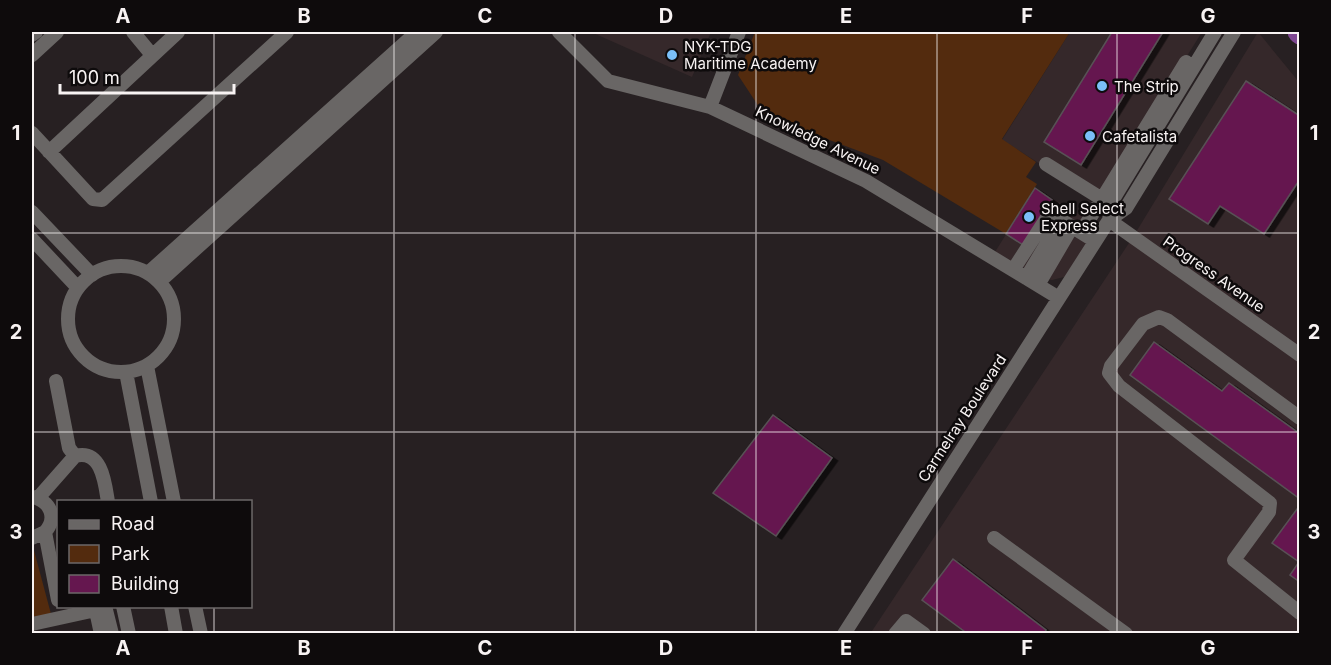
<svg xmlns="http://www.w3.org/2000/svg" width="1331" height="665" font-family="Inter,sans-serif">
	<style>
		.built { fill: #35282a }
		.green { fill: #532b0e }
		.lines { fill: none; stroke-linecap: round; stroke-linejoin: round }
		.river { stroke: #7f4892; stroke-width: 21 }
		.building { fill: #65174f; stroke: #585155; stroke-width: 1.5; filter: url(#shadow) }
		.minor { stroke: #696665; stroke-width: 14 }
		.grid { fill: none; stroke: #f8f3f3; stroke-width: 1.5; stroke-opacity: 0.55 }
		.poi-dot { fill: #7abff8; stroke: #0e0b0c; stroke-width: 2 }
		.labels { text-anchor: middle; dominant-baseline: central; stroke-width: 5; stroke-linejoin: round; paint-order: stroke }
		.poi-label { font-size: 15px; fill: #f8f3f3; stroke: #0e0b0c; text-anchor: start }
		.street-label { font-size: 15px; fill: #f8f3f3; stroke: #0e0b0c }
		.neatline { fill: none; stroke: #f8f3f3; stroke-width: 2 }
		.grid-label { font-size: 20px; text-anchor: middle; font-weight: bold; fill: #f8f3f3 }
	</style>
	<defs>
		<filter id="shadow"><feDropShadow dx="5.5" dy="3" stdDeviation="0" flood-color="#0009"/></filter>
	</defs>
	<rect width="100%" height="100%" fill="#272022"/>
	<path class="built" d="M591,32H711L692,77Z
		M1070,32H1202L1097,200L1002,140Z
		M1258,32L1299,82V633L870,634L1133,237Z
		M1035,188L1099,226L1068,276L1052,280L1041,278L995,252Z"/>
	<path class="green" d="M755,32H1070L1002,139L1036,162L1026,177L1037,184L1006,234L883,160L765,116L738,75Z
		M32,543L51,614L32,617Z"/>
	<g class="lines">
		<path class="river" d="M1298,32L1300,34"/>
	</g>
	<path class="building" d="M1112,32H1163L1081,165L1044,142Z
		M1246,81L1300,116V179L1264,234L1220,206L1208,224L1169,199Z
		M1035,188L1052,200L1023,245L1006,234Z
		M1154,342L1222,391L1229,383L1300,434V499L1130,375Z
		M773,415L832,458L776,536L713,493Z
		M1300,505V582L1290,575L1299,562L1272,543Z
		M953,559L1046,630L1044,634H968L922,600Z"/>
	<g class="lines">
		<path class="minor" d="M133,32L152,55
			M559,32L608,81L710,107L866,181L1059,298
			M32,35L36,32
			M32,55L57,32
			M710,107L739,32
			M32,133L93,199L102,200L287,32
			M49,152L178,32
			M1046,164L1102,199L1186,62
			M32,212L92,275
			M1109,220L1300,355
			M1109,220L1126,208L1234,32
			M1081,232L1102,199
			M32,239L78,288
			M68 319a53 53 0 1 1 106 0a53 53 0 1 1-106 0Z
			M1013,270L1050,213L1095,241
			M148,273L417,32
			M1026,278L1061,220
			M159,282L436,32
			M1038,285L1072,227
			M147,366L174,502
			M126,372L151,502
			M56,381L69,448L75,456
			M1300,418L1167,320L1159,317L1143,324L1111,366L1109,373L1119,386L1270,503L1269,512L1234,560L1300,613
			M32,497C50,500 58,518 45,532L32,538
			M38,498L75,456C102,449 105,483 108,502
			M45,532L58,600
			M994,538L1126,634
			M95,606L101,634
			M105,606L112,634
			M123,606L129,634
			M171,606L176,634
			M195,606L201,634
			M32,624L105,608
			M844,634L1109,220L1112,201L1215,32
			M895,634L906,621L924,634"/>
	</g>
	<path class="grid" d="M214,32V502M394,32V634M575,32V634M756,32V634M937,32V634M1117,32V634M32,233H1300M32,432H1300M214,606V634"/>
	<g class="poi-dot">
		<circle cx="672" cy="55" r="6"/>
		<circle cx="1102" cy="86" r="6"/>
		<circle cx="1090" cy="136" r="6"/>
		<circle cx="1029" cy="217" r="6"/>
	</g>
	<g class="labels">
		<g class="poi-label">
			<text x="684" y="46">NYK-TDG<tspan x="684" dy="17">Maritime Academy</tspan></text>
			<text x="1114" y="86">The Strip</text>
			<text x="1102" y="136">Cafetalista</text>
			<text x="1041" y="208">Shell Select<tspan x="1041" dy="17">Express</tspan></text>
		</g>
		<g class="street-label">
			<text transform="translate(818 140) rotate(26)">Knowledge Avenue</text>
			<text transform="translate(1214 274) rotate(35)">Progress Avenue</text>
			<text transform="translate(962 418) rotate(-57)">Carmelray Boulevard</text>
		</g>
	</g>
	<rect width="1331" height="665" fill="none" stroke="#0e0b0c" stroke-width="66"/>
	<rect x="57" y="500" width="195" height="108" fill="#0e0b0c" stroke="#6c6868" stroke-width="1.5"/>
	<rect x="69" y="520" width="30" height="9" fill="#696665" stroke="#6c6868" stroke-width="1.5"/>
	<text x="111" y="530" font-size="18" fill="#f8f3f3">Road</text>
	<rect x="69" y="545" width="30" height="18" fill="#532b0e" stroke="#6c6868" stroke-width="1.5"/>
	<text x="111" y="560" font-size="18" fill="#f8f3f3">Park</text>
	<rect x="69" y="575" width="30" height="18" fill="#65174f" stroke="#6c6868" stroke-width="1.5"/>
	<text x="111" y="590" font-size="18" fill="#f8f3f3">Building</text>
	<path d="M60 84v9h174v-9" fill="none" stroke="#f8f3f3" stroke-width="3"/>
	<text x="69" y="84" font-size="18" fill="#f8f3f3" stroke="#0e0b0c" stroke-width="4.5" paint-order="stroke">100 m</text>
	<rect x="33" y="33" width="1265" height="599" class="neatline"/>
	<g class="grid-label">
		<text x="123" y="23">A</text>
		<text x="304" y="23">B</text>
		<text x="485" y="23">C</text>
		<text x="666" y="23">D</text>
		<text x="846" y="23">E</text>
		<text x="1027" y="23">F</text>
		<text x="1208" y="23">G</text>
		<text x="16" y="140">1</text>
		<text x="1314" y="140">1</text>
		<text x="16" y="339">2</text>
		<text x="1314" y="339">2</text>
		<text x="16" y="539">3</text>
		<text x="1314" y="539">3</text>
		<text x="123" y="655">A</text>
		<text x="304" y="655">B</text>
		<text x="485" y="655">C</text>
		<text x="666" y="655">D</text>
		<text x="846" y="655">E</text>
		<text x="1027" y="655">F</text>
		<text x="1208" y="655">G</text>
	</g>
</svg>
